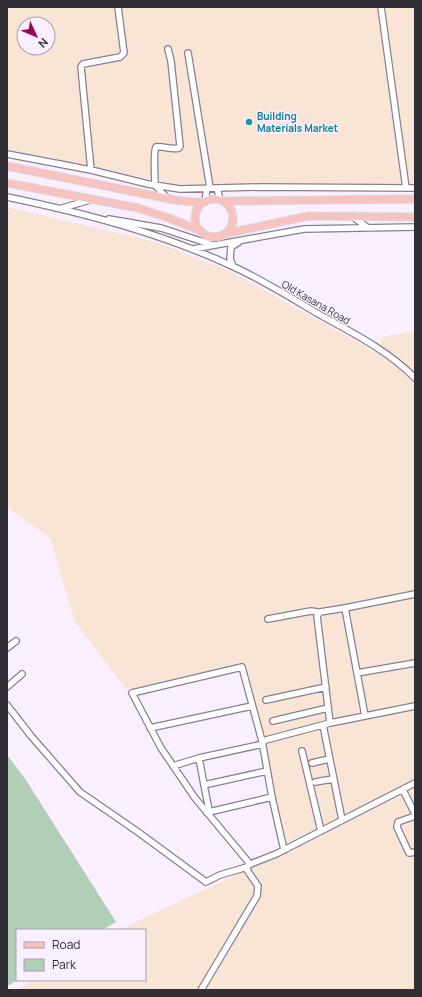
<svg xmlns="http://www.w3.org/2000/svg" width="422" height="997" font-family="Manrope,sans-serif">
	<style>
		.industrial { fill: #f9e5d6; fill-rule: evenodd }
		.green { fill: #b2ceb6 }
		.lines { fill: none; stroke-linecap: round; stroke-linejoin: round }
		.minor-casing { stroke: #8a7f91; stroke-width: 8 }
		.major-casing { stroke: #dad9da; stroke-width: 9 }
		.minor { stroke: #fff; stroke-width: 5.5 }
		.major { stroke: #f8c3bf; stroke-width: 7 }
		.culture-dot { fill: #0f9aa8; stroke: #f9efff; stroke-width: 1.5 }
		.labels { text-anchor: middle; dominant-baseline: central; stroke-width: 3; stroke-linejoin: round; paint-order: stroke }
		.culture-label { font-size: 10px; font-weight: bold; fill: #0d838f; stroke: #f9efff; text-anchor: start }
		.street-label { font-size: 10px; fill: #312d34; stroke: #f9efff }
	</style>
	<rect width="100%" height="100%" fill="#f9efff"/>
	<path class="industrial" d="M7,7H415V189H361L181,185L7,150ZM24,24H48V48H24Z
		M7,207L156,242L232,272L377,353L382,337L415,331V781L287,843L246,662L127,690L75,622L50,538L7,507Z
		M415,788V990H18L33,980H145V930H121L136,922L288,850Z"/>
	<path class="green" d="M7,755L24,777L116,922L102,930H17L18,980L7,986Z"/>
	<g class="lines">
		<defs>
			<path id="minor" d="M381,7L406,188
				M188,53L210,188
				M7,154L91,170L148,184L180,189L261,187L415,188
				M91,170L81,67L83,64L120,57L124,53L118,7
				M217,188L220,200
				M7,197C84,213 161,233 232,266C263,280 293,299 322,316C355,334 388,351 415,378
				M167,198L155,185C155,177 153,152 156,147C164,146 171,150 179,148L180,146L171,61L168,49
				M205,202L207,188
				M62,208L90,200
				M352,216L368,228
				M109,219L161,228L213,245
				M193,249L304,229L415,227
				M233,266L230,259L231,247L239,242
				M268,619L311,611L318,612
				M7,648L16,641
				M357,673L415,663
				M7,687L22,674
				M266,700L326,687
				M7,705L31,736L80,792L138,832L206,882L220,875L247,867
				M365,716L345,608L415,594
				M273,721L328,708
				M330,723L317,616L320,612L345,608
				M323,725L342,820
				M150,728L252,706
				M262,741L330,723L415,706
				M302,751L321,831
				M199,758L204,785
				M312,763L329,759
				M173,766L199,758L263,744
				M315,782L333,779
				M403,790L415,814
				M209,812L272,797
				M207,813L209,810L204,785L267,771
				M415,816L398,822L397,827L409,853H410L415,852
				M250,864L195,798L161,748L132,693L242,667L262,741L272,797L284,850
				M201,990L257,896L258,886L247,870L248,865L276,854L415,783"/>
			<path id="major" d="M7,166L175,200L203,203
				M7,183L138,208L169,218L201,231
				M195 218a19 19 0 1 1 38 0a19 19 0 1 1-38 0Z
				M223,201L415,199
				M224,234L308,216L415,217"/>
		</defs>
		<use href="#minor" class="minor-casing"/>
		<use href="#major" class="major-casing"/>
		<use href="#minor" class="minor"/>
		<use href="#major" class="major"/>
	</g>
	<circle class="culture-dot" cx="249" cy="122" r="4"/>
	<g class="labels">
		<g class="culture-label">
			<text x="257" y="116">Building<tspan x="257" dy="12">Materials Market</tspan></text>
		</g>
		<g class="street-label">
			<text transform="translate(316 302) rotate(30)">Old Kasana Road</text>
		</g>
	</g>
	<rect width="422" height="997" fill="none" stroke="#312d34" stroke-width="16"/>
	<rect x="16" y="929" width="130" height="52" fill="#f9efff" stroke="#a9a1ae"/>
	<rect x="24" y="942" width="20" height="6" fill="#f8c3bf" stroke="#a9a1ae"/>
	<text x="52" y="949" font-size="12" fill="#312d34">Road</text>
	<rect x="24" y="959" width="20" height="12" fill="#b2ceb6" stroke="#a9a1ae"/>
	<text x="52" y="969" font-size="12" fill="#312d34">Park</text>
	<g transform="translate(36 36) rotate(134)"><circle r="19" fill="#f9efff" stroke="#a9a1ae"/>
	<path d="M0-3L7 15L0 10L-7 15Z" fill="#9d044e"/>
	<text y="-6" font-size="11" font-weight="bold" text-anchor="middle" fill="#312d34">N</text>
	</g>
</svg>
